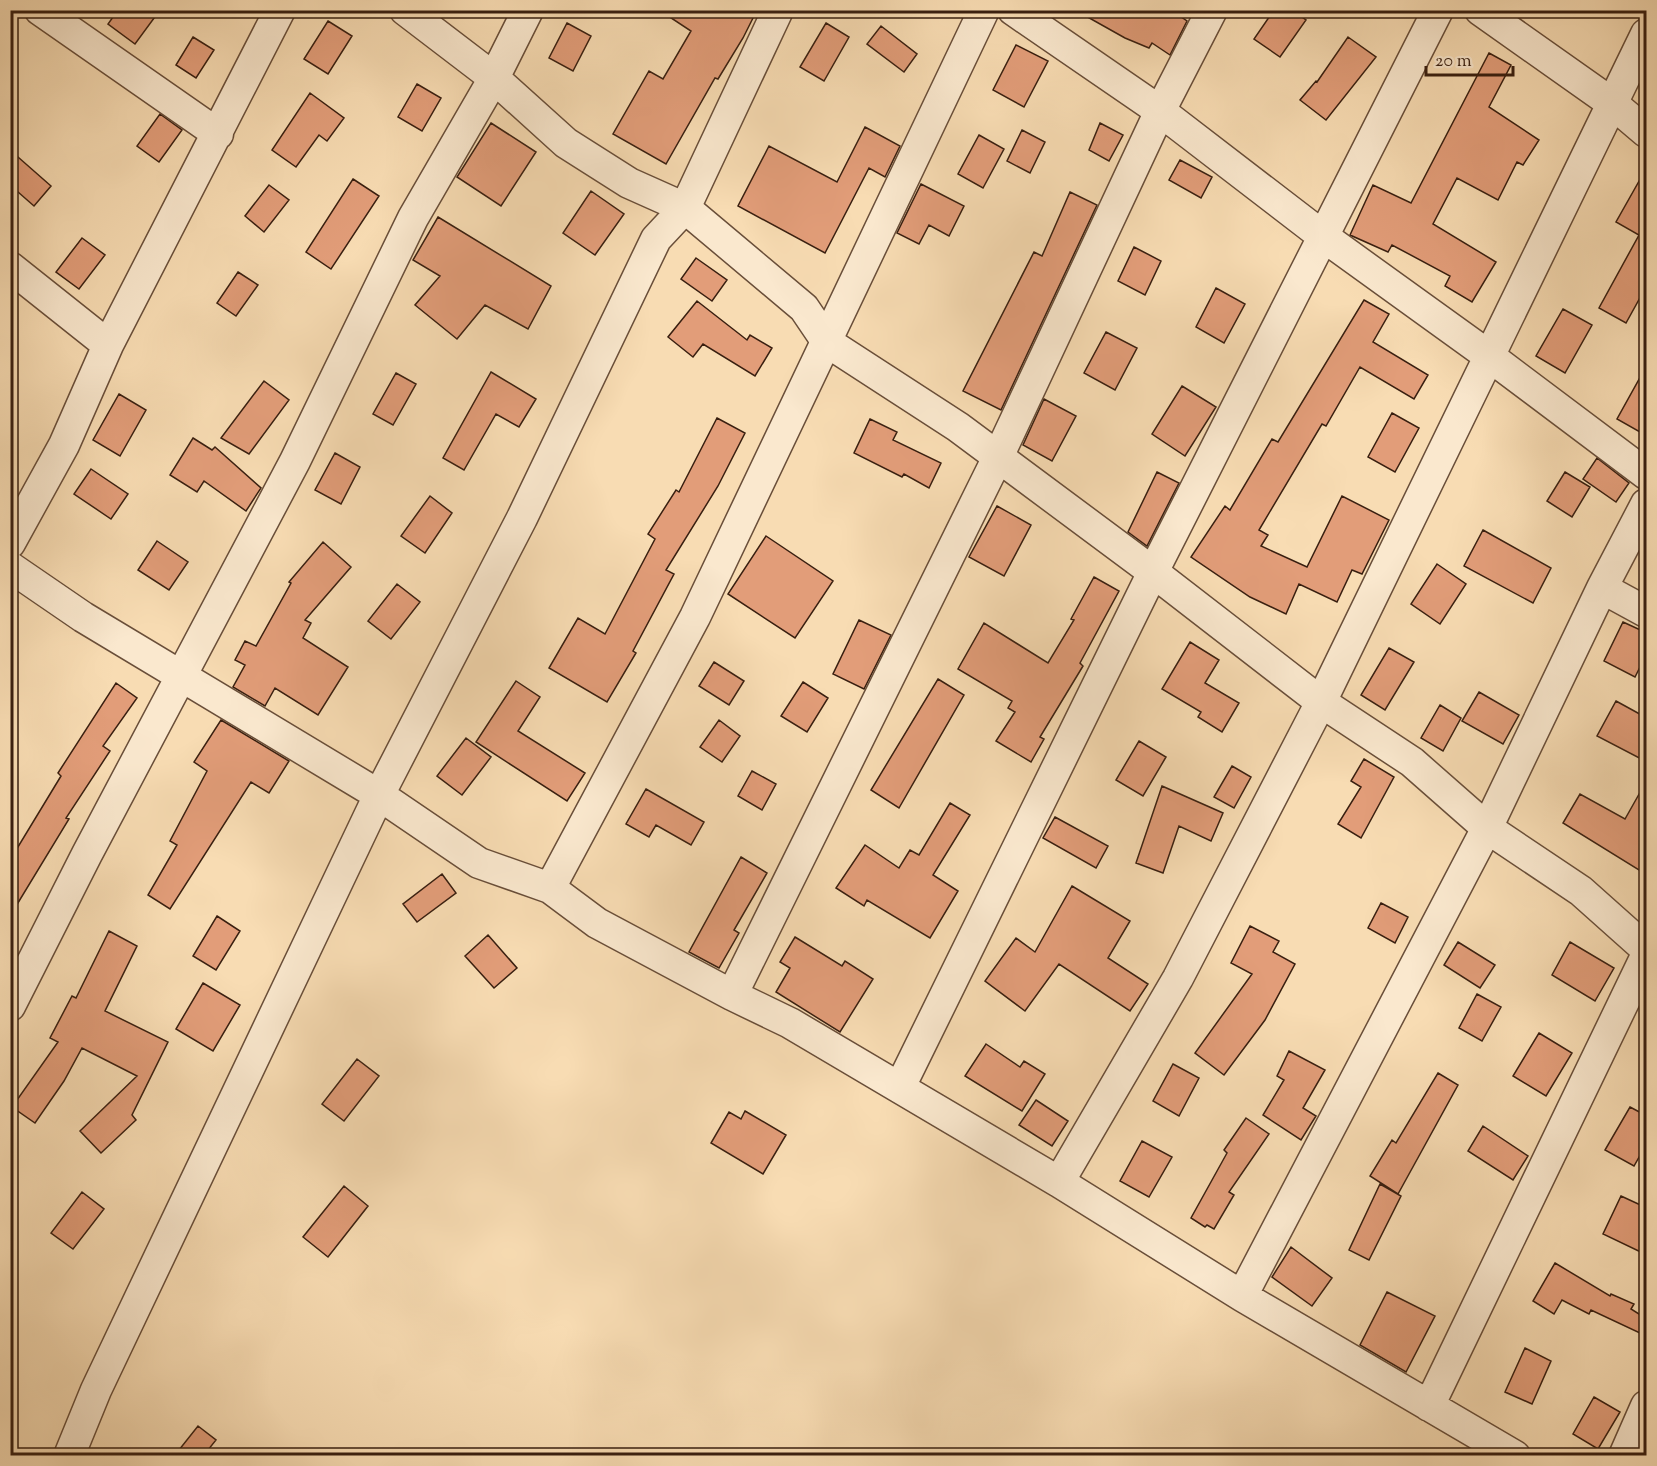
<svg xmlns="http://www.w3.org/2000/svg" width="1657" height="1466" font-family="'Sorts Mill Goudy',serif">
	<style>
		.building { fill: #e29d79; stroke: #391f10; stroke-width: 1.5 }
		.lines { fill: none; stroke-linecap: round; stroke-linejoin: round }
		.minor-casing { stroke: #694e39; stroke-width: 33 }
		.minor { stroke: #fae8ce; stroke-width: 30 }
	</style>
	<rect width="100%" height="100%" fill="#f8dcb3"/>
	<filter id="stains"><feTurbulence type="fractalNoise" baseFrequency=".00333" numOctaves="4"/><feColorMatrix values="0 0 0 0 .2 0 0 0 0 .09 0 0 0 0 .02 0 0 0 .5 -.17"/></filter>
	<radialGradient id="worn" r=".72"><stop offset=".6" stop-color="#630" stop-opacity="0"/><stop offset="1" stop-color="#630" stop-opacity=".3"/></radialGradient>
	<path class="building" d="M118,10H160L135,44L108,24Z
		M659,10H757L743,38L718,79L715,78L666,164L613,134L649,71L663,79L691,31Z
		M1075,10H1171L1187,21L1170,55L1152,43L1149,48L1125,38Z
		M1274,10H1292L1306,20L1280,57L1254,39Z
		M328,21L352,36L328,74L304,59Z
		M567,23L591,36L573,71L549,58Z
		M826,23L849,37L824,81L800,67Z
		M881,26L917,54L904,72L867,44Z
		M193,37L214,50L196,78L176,65Z
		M1348,37L1376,57L1326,120L1300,100L1316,81L1317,82Z
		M1016,45L1048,61L1024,107L993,90Z
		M1489,53L1511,65L1489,107L1539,140L1523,165L1517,162L1498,200L1457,178L1433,224L1496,262L1472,302L1445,286L1450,276L1392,245L1388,252L1350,235L1373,185L1411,203Z
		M417,84L441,98L422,131L398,117Z
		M310,93L344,118L327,141L319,135L296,167L272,150Z
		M160,114L182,130L159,162L137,146Z
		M491,123L536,152L501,206L457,177Z
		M1100,123L1123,135L1109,161L1089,150Z
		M865,127L900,146L885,177L869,168L825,253L738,206L769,146L837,182Z
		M1022,130L1045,142L1030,173L1007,161Z
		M979,135L1004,149L983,188L958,174Z
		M10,150L51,186L34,206L10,185Z
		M1180,160L1212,177L1201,198L1169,180Z
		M1647,167V285L1626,323L1599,308L1639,235L1616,222Z
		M353,179L379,196L331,269L306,252Z
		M921,184L964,206L949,236L929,225L919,244L897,233Z
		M269,185L289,200L264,232L245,216Z
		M591,191L624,214L595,255L563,233Z
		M1070,192L1097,205L1001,410L963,391L1034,252L1042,256Z
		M438,217L551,286L528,329L485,305L457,339L415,305L440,276L413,260Z
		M82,238L105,255L79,289L56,272Z
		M1134,247L1161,261L1145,295L1118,281Z
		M696,258L727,280L712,301L681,279Z
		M238,272L258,285L236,316L217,303Z
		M1216,288L1245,304L1224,343L1196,327Z
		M1364,300L1389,314L1373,342L1428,375L1414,399L1360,367L1326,426L1322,424L1259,530L1268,535L1261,546L1307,567L1342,496L1389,520L1362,574L1352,570L1337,602L1299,584L1286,614L1250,597L1191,557L1225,506L1230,510L1272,439L1278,442Z
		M697,301L747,340L750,335L772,348L755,376L703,344L693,357L668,337Z
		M1563,309L1592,325L1565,373L1536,356Z
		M1106,332L1137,348L1115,390L1084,373Z
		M1647,365V436L1617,419Z
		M491,372L536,399L519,427L496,414L464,470L443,458Z
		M396,373L416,384L393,425L373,414Z
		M264,381L289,400L249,454L221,438Z
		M1182,386L1216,407L1185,456L1152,434Z
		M119,394L146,410L120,456L93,440Z
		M1044,399L1076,416L1052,461L1023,445Z
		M1392,413L1419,428L1395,472L1368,457Z
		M717,418L745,433L718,486L666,570L674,574L633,651L636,653L607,702L549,668L578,618L605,634L655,539L648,534L676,490L679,492Z
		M870,419L897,432L893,440L941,463L929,488L904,474L902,477L854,453Z
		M193,438L212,450L215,447L261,488L246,511L204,481L197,492L170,475Z
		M335,453L360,467L341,504L315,490Z
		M1597,458L1629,483L1616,502L1583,479Z
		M91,469L128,494L111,519L74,494Z
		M1157,472L1179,483L1147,546L1128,532Z
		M1565,472L1590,487L1572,517L1547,501Z
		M430,496L452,513L425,553L401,536Z
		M997,506L1031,525L1004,576L969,557Z
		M1483,530L1551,568L1533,603L1464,566Z
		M766,536L833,581L795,638L728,594Z
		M157,541L188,562L169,590L138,570Z
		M323,542L351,567L305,620L311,623L303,638L348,667L318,715L275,688L265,706L233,687L245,665L235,660L245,641L256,646L291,583L289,582Z
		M1437,564L1466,584L1440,624L1411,604Z
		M1094,577L1119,591L1080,663L1083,666L1040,737L1044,739L1031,762L996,741L1015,712L1008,708L1012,701L958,669L984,623L1048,663L1074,620L1071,619Z
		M397,584L420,602L391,639L368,621Z
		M859,620L891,635L864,689L833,674Z
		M1623,622L1647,633V653L1635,677L1604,661Z
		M1190,642L1219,660L1205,683L1239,703L1222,732L1198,717L1201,712L1162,689Z
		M1389,648L1414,662L1385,710L1361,695Z
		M714,662L744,681L729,705L699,686Z
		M938,679L964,695L899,808L871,790Z
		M516,681L540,697L518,731L585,773L567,801L476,742Z
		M803,682L828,698L807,732L781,716Z
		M116,683L137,698L103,746L110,751L66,818L69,819L10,916V860L61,776L58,773Z
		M1479,692L1519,715L1503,744L1462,721Z
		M1616,701L1647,718V762L1597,736Z
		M1440,705L1461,718L1443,751L1421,738Z
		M221,720L289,761L269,793L251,782L170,909L148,895L177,845L170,841L207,771L194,762Z
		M719,720L740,736L722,762L700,747Z
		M466,738L491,757L462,795L437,776Z
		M1139,741L1166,757L1143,796L1116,780Z
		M1364,759L1394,777L1361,838L1338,824L1361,787L1351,781Z
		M1232,766L1251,777L1234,808L1214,797Z
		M752,771L776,784L762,810L738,796Z
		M1647,780V875L1563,823L1580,794L1625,819Z
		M1162,786L1223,813L1211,841L1179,826L1163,873L1136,863Z
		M646,789L704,822L691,845L656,825L649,837L626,824Z
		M950,803L970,815L933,875L958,891L930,938L867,900L864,906L836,888L865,845L899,868L910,850L919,855Z
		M1055,817L1108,846L1096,868L1043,838Z
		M741,857L767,873L734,930L739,933L719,968L689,952Z
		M442,874L456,893L417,922L403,904Z
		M1072,886L1130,921L1108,958L1148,984L1130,1011L1059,964L1025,1011L985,981L1016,938L1035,952Z
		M1381,903L1408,917L1395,943L1368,928Z
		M217,916L240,931L216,970L193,956Z
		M1250,926L1279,941L1273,952L1295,964L1265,1020L1224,1075L1195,1053L1252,974L1231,963Z
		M109,931L137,946L105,1011L168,1042L132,1115L136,1120L101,1153L80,1131L137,1076L82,1048L64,1081L35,1123L12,1107L58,1042L50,1038L72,996L76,998Z
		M488,935L517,968L494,988L465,956Z
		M795,937L842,966L845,961L873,979L840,1032L776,992L790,968L780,962Z
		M1458,942L1495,965L1480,988L1444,965Z
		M1570,942L1614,968L1595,1001L1552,975Z
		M203,983L240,1005L213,1051L176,1029Z
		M1477,994L1501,1007L1482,1041L1459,1028Z
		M1539,1033L1572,1053L1546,1096L1513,1076Z
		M986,1044L1020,1067L1024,1061L1045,1074L1022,1111L965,1076Z
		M1289,1051L1325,1070L1303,1108L1316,1116L1301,1140L1263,1115L1284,1080L1277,1076Z
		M357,1059L379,1076L344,1121L322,1104Z
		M1173,1064L1199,1078L1179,1116L1153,1101Z
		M1438,1073L1458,1085L1398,1194L1370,1176L1392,1140L1396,1143Z
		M1036,1100L1068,1121L1052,1146L1019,1125Z
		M1630,1107L1647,1116V1143L1634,1166L1605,1150Z
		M745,1111L786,1135L763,1174L711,1143L729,1112L741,1119Z
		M1246,1118L1269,1134L1229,1192L1234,1195L1214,1229L1207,1225L1205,1227L1191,1218L1227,1153L1224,1150Z
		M1483,1126L1528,1156L1513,1180L1468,1151Z
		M1142,1141L1172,1157L1149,1197L1120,1181Z
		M1380,1184L1401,1196L1369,1260L1349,1250Z
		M344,1186L368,1206L328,1257L303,1237Z
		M82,1192L104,1209L73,1249L51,1233Z
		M1621,1196L1647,1208V1255L1603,1234Z
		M1291,1247L1332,1278L1312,1306L1272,1277Z
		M1555,1263L1610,1296L1611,1294L1634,1304L1631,1309L1647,1319L1642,1334L1591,1310L1589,1314L1562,1300L1554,1314L1533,1301Z
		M1387,1292L1435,1316L1406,1372L1360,1345Z
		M1525,1348L1551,1361L1532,1404L1505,1392Z
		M1594,1397L1620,1412L1598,1449L1573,1434Z
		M198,1426L216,1440L204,1455H175Z"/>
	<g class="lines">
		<defs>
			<path id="minor" d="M40,10L218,134
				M405,10L494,78L566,143L629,183L685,208L804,308L827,342L958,427L1153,572L1321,702L1412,762L1487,828L1581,891L1646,949
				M1013,10L1160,111L1324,237L1489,356L1646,474
				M1480,10L1613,104L1646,132
				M10,267L108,345
				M10,543L64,445L108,345L280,10
				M10,567L83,617L379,795L479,863L550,888L597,923L732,995L790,1023L1059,1182L1242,1296L1515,1456
				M1602,588L1646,612
				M550,888L695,617L984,10
				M732,995L998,457L1160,111L1212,10
				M10,1006L87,854L295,461L413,218L494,78L528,10
				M900,1087L1153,572L1438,10
				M1059,1182L1178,978L1321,702L1646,34
				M1242,1296L1487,828L1602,588L1646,504
				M1429,1406L1646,956
				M69,1456L96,1390L379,795L522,518L656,239L685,208L778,10
				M1624,1456L1646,1406"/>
		</defs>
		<use href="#minor" class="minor-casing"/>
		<use href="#minor" class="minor"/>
	</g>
	<rect width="1657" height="1466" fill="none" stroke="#f8dcb3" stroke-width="36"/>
	<rect x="12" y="12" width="1633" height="1442" fill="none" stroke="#391f10" stroke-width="3"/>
	<rect x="18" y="18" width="1621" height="1430" fill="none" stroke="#391f10" stroke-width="1.5"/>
	<path d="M1426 66v9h87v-9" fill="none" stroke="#391f10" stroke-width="3"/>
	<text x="1435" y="66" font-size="18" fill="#391f10" stroke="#fae8ce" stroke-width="4.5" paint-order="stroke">20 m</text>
	<rect width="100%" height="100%" filter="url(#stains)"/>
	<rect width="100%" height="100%" fill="url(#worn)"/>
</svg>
